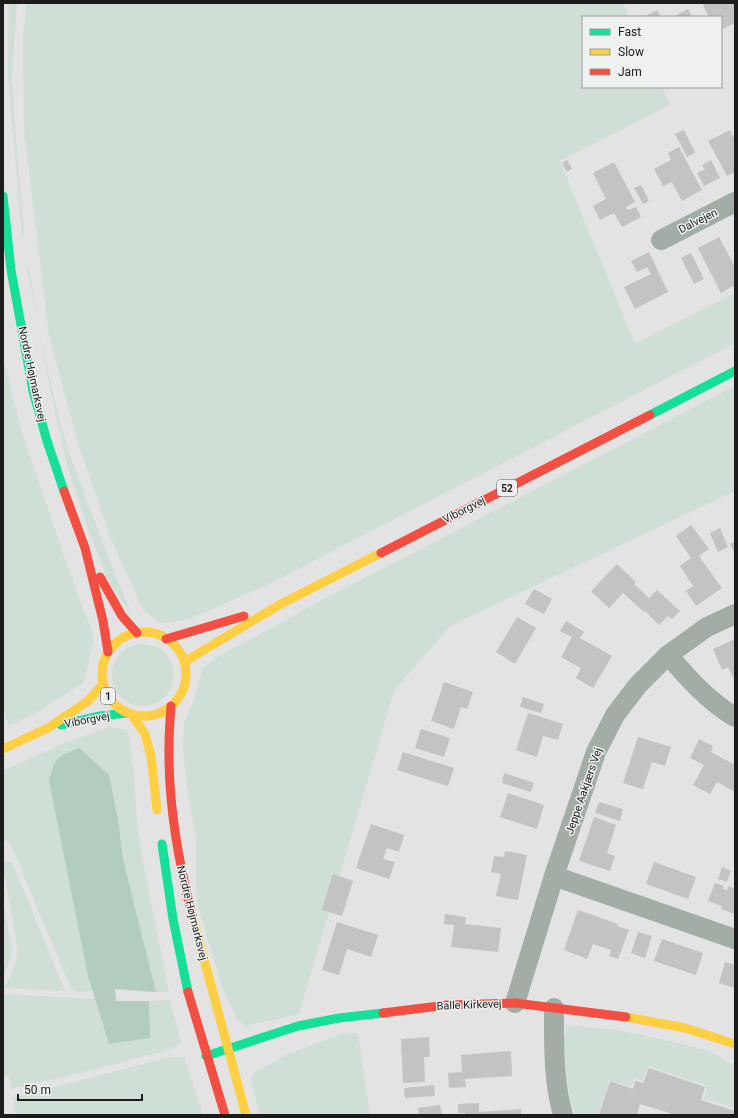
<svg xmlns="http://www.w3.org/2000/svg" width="738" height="1118" font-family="Roboto,sans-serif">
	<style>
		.green { fill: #d0dfd6 }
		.water { fill: #b2cdbe }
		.building { fill: #c2c3c2 }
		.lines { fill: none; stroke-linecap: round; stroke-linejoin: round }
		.street { stroke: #a2ada6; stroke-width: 20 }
		.fast { stroke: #16e098; stroke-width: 9 }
		.slow { stroke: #ffcf43; stroke-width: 9 }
		.jam { stroke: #f24e42; stroke-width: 9 }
		.labels { text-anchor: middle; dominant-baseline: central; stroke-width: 3; stroke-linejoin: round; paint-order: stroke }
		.shield { fill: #eef1ef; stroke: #5a5c5b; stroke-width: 1 }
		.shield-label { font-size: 10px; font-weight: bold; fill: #1b1c1b }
		.street-label { font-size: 11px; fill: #1b1c1b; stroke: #eef1ef }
	</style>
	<rect width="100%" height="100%" fill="#e2e3e2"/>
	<path class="green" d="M9,3H17L12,76L14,116L24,235H22L8,74Z
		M26,3H623L630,17H583V87H662L670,105L560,161L635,344L735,293V343L269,584L187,620L160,623L143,610L111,539L76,437L49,335L24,131L23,37Z
		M27,269H29L38,326L58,415L70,456L115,574L132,614L111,586L90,535L68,469L52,397Z
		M3,358L22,433L62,550L83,609L91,626L94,641L83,683L39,711L9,726L3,709Z
		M735,386V491L450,626L394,691L299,1014L245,1026L237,1020L222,986L197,903L196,881V838L187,787L183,750L184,724L195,696L203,668L216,658L328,597Z
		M112 675a31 31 0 1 1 62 0a31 31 0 1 1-62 0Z
		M110,727L128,730L134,775L137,822L143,861L169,992H156L123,859L118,819L109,775L88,976L93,991L77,992L71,989L15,854L8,842L3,840V771L64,743Z
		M6,862H9L13,864L65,991L4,988L11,975L15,964L18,949L10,904L3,868V864Z
		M3,900L12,951L6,970L3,977Z
		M3,994L95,999L109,1044L150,1038L149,1001L170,1000L181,1043C172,1051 150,1054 138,1058C96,1069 54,1079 11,1089L9,1075L3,1076Z
		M566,1025L609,1029L644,1035L709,1051L735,1066L734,1107L704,1099L707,1086L649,1066L642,1081L634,1078L631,1087L609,1080L598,1115H575L566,1079L564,1043Z
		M358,1033L370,1115H260L251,1079L255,1072L288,1054L342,1034Z
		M170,1057H184L203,1115H16L13,1098Z"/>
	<path class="water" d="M79,748L109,775L118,819L123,859L156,992L115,989L116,1001H149L150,1038L109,1044L88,976L49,781C55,757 56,757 79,748Z"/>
	<path class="building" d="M702,3H735V23L721,30V17H709Z
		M688,9L692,17H673Z
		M657,10L661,17H643Z
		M684,130L695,153L687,157L675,134Z
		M730,130L735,140V172L727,176L708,141Z
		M679,147L702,190L682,201L672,182L663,186L654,169L671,160L668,153Z
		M567,160L572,169L567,172L562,163Z
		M711,160L720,178L704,186L697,173L705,169L702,165Z
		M614,162L635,202L626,207L628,210L636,207L641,217L622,227L614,213L600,220L593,206L606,199L593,173Z
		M641,185L649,201L643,204L634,188Z
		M719,237L735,267V285L721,293L698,248Z
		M649,252L668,292L635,309L624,287L651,274L647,267L637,272L631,261Z
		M691,253L704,279L694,284L681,258Z
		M691,525L709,549L699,556L722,588L696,606L686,591L693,586L680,566L691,558L676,536Z
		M720,528L728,547L718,552L710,533Z
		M735,541V554L730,544Z
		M617,564L636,582L634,584L649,598L657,590L680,611L672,619L668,616L659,625L645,611L644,612L623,593L609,608L591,591Z
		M534,589L552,599L544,614L525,604Z
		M517,617L536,628L515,664L496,652Z
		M566,621L584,632L580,638L612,656L593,688L576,678L581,668L561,657L572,637L560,631Z
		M735,639V681L728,667L722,670L713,649Z
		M444,682L473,692L467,709L461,707L454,729L431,721Z
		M523,697L544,704L541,713L520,707Z
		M528,713L563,724L558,740L543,736L537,757L516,750Z
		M421,729L450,738L444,757L415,748Z
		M638,737L671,747L665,766L652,762L643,789L623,783Z
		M699,739L713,746L711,752L735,765V792L717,782L710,794L693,785L704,765L690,758Z
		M403,752L454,768L448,786L397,770Z
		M504,773L534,783L531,792L502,783Z
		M508,793L544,805L537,829L500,817Z
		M599,802L623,809L620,821L595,813Z
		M594,817L616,825L607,853L615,856L610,871L579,861Z
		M371,824L404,835L399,852L387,848L383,859L395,862L389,879L356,868Z
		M505,851L527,855L518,900L496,896L501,874L491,872L494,856L504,857Z
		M654,862L696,877L688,899L646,884Z
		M722,867L731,871L727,882L718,879Z
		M333,874L353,881L342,916L322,910Z
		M715,883L724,886L723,889L727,890L729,886L735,889V914L721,909L722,906L708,901Z
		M578,910L618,924L617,926L629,930L618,959L609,956L611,950L593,944L587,959L564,950Z
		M445,914L466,917L465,924L501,928L498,952L451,947L454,925L444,924Z
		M337,922L378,935L371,957L347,949L339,975L322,970Z
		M638,932L652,936L645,958L631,953Z
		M662,939L703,953L696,975L654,961Z
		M725,962L735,965V988L719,983Z
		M429,1037L430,1057H424L425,1082L403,1083L401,1039Z
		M511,1051L512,1076L465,1079L466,1087L449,1088L448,1073L462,1072L461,1055Z
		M649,1068L705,1087L701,1100L735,1111V1115H676L640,1104L637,1115H599L610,1081L633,1089L635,1081L643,1083Z
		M434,1085L435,1096L405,1098L404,1088Z
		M479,1103V1112L521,1109V1115H465V1113H458V1104Z
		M440,1105L442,1115H419L418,1108Z"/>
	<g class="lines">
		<path class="street" d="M661,240L735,202
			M668,655C688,678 708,701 735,717
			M554,876L735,939
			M515,1003L554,876L596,752L615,715L638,685L668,655L707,627L735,614
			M554,1008C554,1044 553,1080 563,1115"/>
		<path class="fast" d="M3,196L11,270L33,391L47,441L64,491
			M650,415L735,371
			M61,725L100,716L127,713
			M162,844L173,919L188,992
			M206,1056L298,1026L339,1018L383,1013"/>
		<path class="slow" d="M102 674a42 42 0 1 1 84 0a42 42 0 1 1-84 0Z
			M184,662L279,605L381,553
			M131,714L145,734L151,756L157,810
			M3,749L48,728L88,701L103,684
			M192,915L246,1115
			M626,1017L685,1028L735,1044"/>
		<path class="jam" d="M64,491L85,548L103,621L108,652
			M381,553L650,415
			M100,577L122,616L137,633
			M166,639L244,616
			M171,706C170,719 169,732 169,746C168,803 178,860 192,915
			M188,992L225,1115
			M383,1013L447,1005L515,1003L626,1017"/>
	</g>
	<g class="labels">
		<g class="shield">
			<rect x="497" y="480" width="20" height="16" rx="3"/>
			<rect x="101" y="688" width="14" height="16" rx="3"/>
		</g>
		<g class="shield-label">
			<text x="507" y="488">52</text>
			<text x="108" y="696">1</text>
		</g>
		<g class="street-label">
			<text transform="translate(698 221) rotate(-27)">Dalvejen</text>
			<text transform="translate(32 374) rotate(78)">Nordre Højmarksvej</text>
			<text transform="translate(464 510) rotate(-27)">Viborgvej</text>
			<text transform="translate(87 720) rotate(-11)">Viborgvej</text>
			<text transform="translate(584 791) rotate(-71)">Jeppe Aakjærs Vej</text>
			<text transform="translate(192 913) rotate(76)">Nordre Højmarksvej</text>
			<text transform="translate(469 1005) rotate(-2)">Balle Kirkevej</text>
		</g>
	</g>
	<rect width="738" height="1118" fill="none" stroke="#1b1c1b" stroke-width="8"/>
	<rect x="582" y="16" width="140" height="72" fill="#eef1ef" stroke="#9a9c9a"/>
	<rect x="590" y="29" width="20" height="6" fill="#16e098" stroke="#9a9c9a"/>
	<text x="618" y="36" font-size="12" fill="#1b1c1b">Fast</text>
	<rect x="590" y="49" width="20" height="6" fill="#ffcf43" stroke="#9a9c9a"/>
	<text x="618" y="56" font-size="12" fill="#1b1c1b">Slow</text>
	<rect x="590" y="69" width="20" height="6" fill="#f24e42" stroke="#9a9c9a"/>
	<text x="618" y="76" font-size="12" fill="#1b1c1b">Jam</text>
	<path d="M18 1094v6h124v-6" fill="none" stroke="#1b1c1b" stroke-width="2"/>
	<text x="24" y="1094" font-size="12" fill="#1b1c1b" stroke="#eef1ef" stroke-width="3" paint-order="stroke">50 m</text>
</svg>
